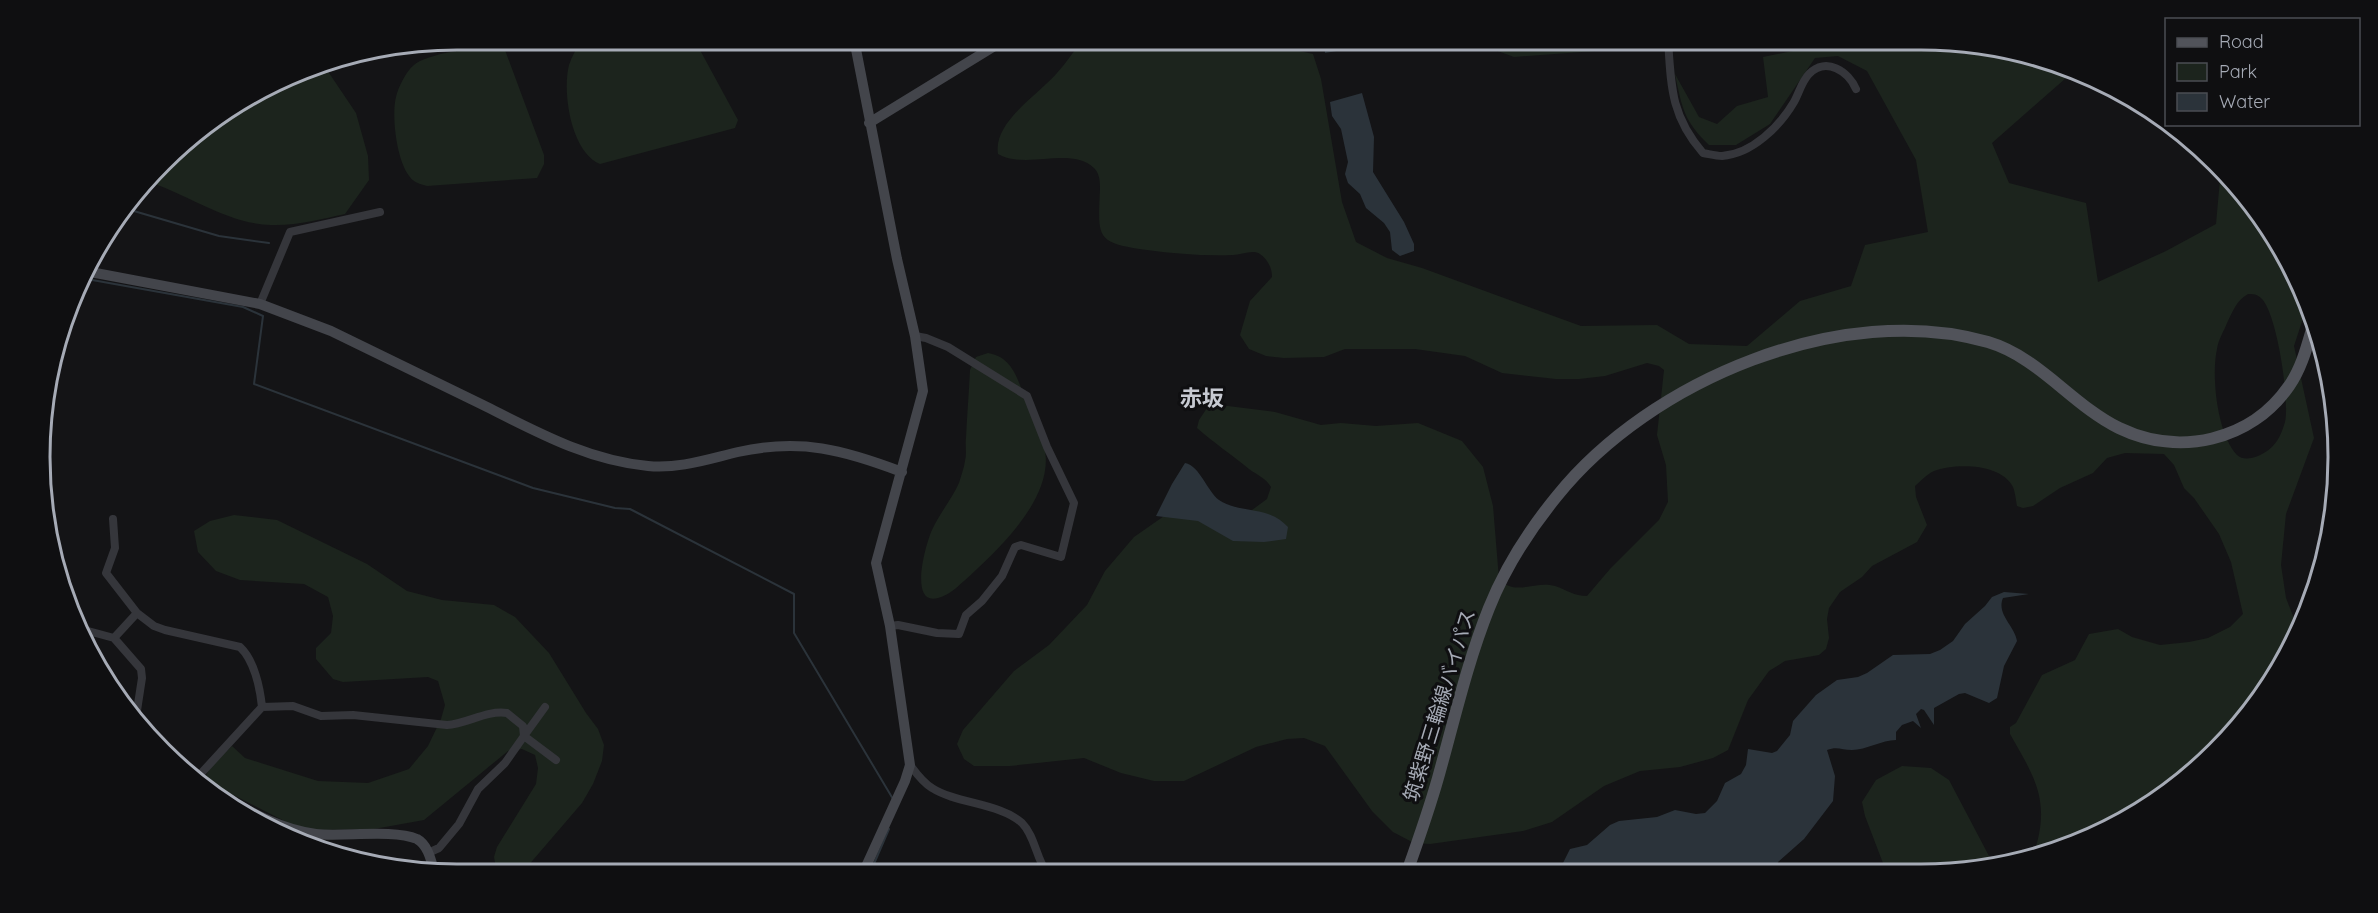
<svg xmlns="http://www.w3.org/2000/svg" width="2378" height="913" font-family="Quicksand,'Noto Sans JP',sans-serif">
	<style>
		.green { fill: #1c241d; fill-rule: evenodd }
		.water { fill: #2b333a }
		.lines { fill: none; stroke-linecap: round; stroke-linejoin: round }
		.stream { stroke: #2b333a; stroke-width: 2 }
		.street { stroke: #35363b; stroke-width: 8 }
		.secondary { stroke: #43454b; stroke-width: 10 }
		.primary { stroke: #51535a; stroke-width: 12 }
		.labels { text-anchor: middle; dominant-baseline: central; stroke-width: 6; stroke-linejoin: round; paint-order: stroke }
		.street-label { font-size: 20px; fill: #a6abb6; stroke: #0f0f11 }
		.quarter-label { font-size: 22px; font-weight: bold; fill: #c7cad2; stroke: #0f0f11 }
		.rim { fill: none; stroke: #a6abb6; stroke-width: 3 }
	</style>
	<rect width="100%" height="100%" fill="#141416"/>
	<path class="green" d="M582,39H694L738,120L735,128L600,164C571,152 562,92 569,65C572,56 577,47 582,39Z
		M1083,39H1270L1295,50L1313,54L1321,79L1342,202L1356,242L1387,258L1422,268L1581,326L1657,325L1689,344L1747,346L1800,301L1851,286L1865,245L1928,232L1916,160L1867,71L1838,56L1815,58L1770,124L1736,145H1709C1684,121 1682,108 1675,74L1699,117L1717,124L1737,106L1768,97L1763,57L1798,50L1806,39H1921L2030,53L2073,69L2066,78L1992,143L2009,183L2086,203L2098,282L2166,251L2216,224L2221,168L2236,181L2283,248L2308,303L2294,346L2314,438L2286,514L2281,565L2286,598L2297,626L2269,688L2197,770L2106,831L2034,853C2051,801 2035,778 2010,734V727L2016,723L2042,675L2075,660L2089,634L2118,629L2132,637L2160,645L2189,642L2208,638L2230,627L2243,614L2231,562L2219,534L2194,498L2184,488L2174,465L2164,454L2125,453L2107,458L2093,473L2060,488L2033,506L2023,508L2017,506C2016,500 2015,492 2013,487C2001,463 1955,463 1934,471C1927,474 1921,481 1915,486L1916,497L1927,525L1917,542L1872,566L1862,577L1840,592L1829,608L1827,619L1829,638L1826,649L1819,655L1785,661L1769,671L1748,700L1728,750L1713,758L1680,767L1640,771L1604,786L1552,822L1523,831L1430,844L1414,843L1393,832L1372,811L1325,746L1304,738L1287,739L1256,747L1184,781H1154L1121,773L1084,758L1010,766H974L964,759L957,744L963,730L1014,671L1049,645L1087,605L1105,571L1134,537L1167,514L1252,510L1267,499L1271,487C1266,478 1257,475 1249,469C1232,455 1214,443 1197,428L1199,420L1207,408L1220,405L1275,412L1321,425L1341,423L1376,426L1418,423L1462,441L1483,467L1493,506L1499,579C1515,597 1535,580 1555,586C1567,590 1574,596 1587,596L1610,569L1659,520L1668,502L1666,465L1657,435L1664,370L1659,366L1647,363L1605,376L1579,379H1556L1502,373L1465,356L1415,349H1345L1324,357L1284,358L1266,356L1249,349L1240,335L1250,301L1272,277C1272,268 1268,260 1260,254C1253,249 1241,255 1233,255C1204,256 1176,254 1147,250C1095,243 1098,238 1100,189C1100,182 1100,174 1094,168C1071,146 1025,170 998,154C993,122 1038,95 1057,73C1066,63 1074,51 1083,39ZM2248,294C2253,294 2257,294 2261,298C2277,312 2290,401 2285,422C2280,439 2274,449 2258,456C2251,459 2242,460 2237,455C2217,434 2211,375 2217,349C2218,340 2224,331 2227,323C2233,311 2236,301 2248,294Z
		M1487,39H1642L1636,48L1514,57L1495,50Z
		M494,45L505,50L544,155V164L537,178L427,186C423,185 417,183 414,181C397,169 391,116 396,97C398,88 406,71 414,65C426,54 476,47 494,45Z
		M318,63L325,67L356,113L368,156L369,180L345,214C322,219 296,226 271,225C228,224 189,195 149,182L181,142L248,95Z
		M988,353C1011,357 1016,375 1024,395C1031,411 1040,428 1044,446C1057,496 998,550 964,581C956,588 949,595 938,598C908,606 926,543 932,530C939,514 952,499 959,483C961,476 964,468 965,461C967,453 965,445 966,438C967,415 969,392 970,370L976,357Z
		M234,515L277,520L367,564L407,591L442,600L494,605L515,617L549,653L586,713L598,729L604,745L602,761L593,784L582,803L521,874H497L494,857L497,847L536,784L538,768L535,755L522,749L508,751L424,820L374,829L320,830L296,827L204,780C209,766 222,756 232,746L245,758L318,781L368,783L409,769L428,746L441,719L445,705L438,681L428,677L343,682L333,679L316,659V648L331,633L333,616L328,597L304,584L240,580L216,571L198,552L194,531L210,521Z
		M1902,766L1931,768L1949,780L1989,856L1997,864L1976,870L1886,871L1865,816L1862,802L1876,780Z"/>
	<path class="water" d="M1323,39H1344L1348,49L1325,53Z
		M1362,93L1374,137L1373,172L1404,222L1414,244V251L1400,256L1392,250L1390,232L1384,223L1366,208L1360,194L1348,183L1345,174L1348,162L1341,129L1332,116L1330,102Z
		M1185,463C1200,466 1207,491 1219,500C1240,514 1268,505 1288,527L1286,539L1264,542L1233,541L1198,521L1156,516L1172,484Z
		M2004,592L2029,594L2003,598C1996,614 2015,626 2017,641L2004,666L1997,698L1989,703L1965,693L1959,694L1934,708V725L1924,710L1921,709L1916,714L1921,728L1913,721L1902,725L1896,732V740C1882,740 1866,750 1852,750C1842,750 1837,746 1827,750L1835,776L1833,801L1804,839L1778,862L1776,871H1559L1570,849L1587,845L1610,825L1619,821L1657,817L1675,810L1696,814L1705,813L1717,801L1725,783L1741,774L1746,765L1748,749L1772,753L1777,751L1790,735L1793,721L1816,695L1837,680L1858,677L1867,673L1893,655L1930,654L1940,650L1953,641L1965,624L1985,606L1992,597Z"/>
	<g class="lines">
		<path class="stream" d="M127,209L219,236L269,243
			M81,278L243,307L263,316L254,384L533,488L615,508L630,509L794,594V633L893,799
			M870,873L889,829"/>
		<path class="street" d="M1668,39C1671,87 1671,116 1703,153C1709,154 1716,156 1722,156C1752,154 1780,126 1794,102C1799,93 1802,81 1809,74C1826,56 1849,72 1856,89
			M260,304L290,232L380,212
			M113,519L115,548L106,573L137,613L114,638
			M137,613L154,626L165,630L240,647C254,660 260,687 262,707
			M890,626L898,625L937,633L959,634L966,615L982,601L1002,576L1015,547L1021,545L1061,557L1074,503L1047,447L1027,396L948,347L926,338L915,336
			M77,628L114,638L141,669L142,678L136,717
			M545,707L524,736L556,760
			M910,765C916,773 923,783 932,788C957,804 1000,803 1022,823C1035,836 1036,858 1047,873
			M195,780L262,707L293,706L321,716L353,715L447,725C467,724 486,710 507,713L523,726L524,736L505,763L478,789L459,824L439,848L428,853"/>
		<path class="secondary" d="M854,39L897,259L915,336L923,391L876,563L890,626L910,765L905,781L863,873
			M869,123L1006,39
			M85,271L260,304L331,331C382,356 432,380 483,405C537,432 587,460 648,466C679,469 708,459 738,452C801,438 844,450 902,472
			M198,783C235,802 273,829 316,834C343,837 393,829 417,839C428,845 431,860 434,871"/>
		<path class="primary" d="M1407,872C1418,841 1429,810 1438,778C1454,721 1467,663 1489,608C1505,568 1530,529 1557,496C1650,380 1842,300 1988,342C2039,357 2072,405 2119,428C2179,457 2251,441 2289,386C2303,366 2308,342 2315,319"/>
	</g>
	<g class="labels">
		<g class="street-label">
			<text transform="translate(1439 705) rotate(-73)">筑紫野三輪線バイパス</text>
		</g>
		<g class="quarter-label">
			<text x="1202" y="398">赤坂</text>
		</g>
	</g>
	<path d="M0 0H2378V913H0ZM457 50H1921A407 407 0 0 1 2328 457V457A407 407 0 0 1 1921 864H457A407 407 0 0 1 50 457V457A407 407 0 0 1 457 50Z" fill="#0f0f11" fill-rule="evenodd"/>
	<path class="rim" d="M457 50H1921A407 407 0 0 1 2328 457V457A407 407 0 0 1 1921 864H457A407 407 0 0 1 50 457V457A407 407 0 0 1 457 50Z"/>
	<rect x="2165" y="18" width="195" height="108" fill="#0f0f11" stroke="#4b4d53" stroke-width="1.5"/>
	<rect x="2177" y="38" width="30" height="9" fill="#51535a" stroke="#4b4d53" stroke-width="1.5"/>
	<text x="2219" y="48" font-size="18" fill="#a6abb6">Road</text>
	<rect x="2177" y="63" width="30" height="18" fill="#1c241d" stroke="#4b4d53" stroke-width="1.5"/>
	<text x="2219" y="78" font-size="18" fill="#a6abb6">Park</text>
	<rect x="2177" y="93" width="30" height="18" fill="#2b333a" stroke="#4b4d53" stroke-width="1.5"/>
	<text x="2219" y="108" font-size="18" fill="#a6abb6">Water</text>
</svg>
